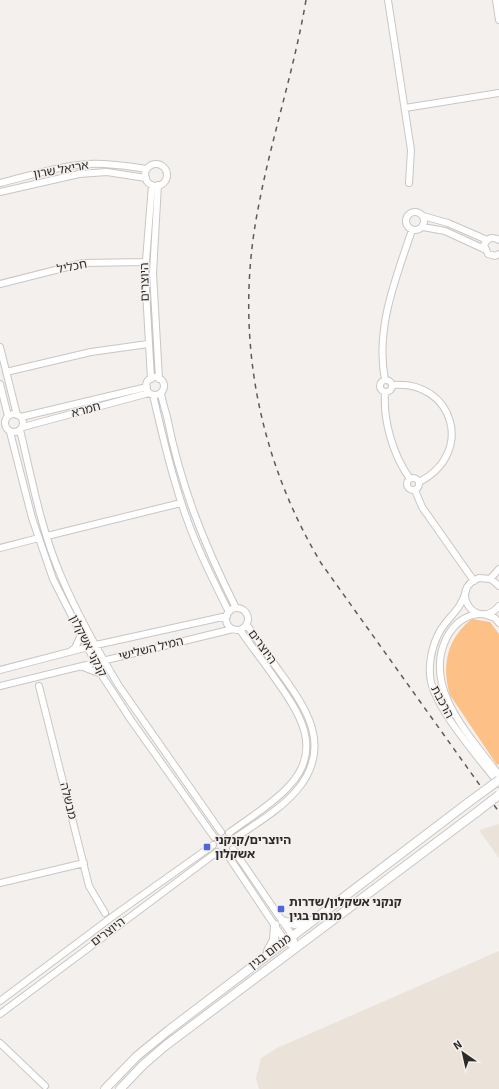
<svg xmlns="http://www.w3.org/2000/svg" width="499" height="1089" font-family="Signika,'Noto Sans Hebrew',sans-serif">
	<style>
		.built { fill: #ebe2d9 }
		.green { fill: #fdc086 }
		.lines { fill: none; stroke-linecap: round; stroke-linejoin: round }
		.minor-casing { stroke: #c9c6c3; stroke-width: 8 }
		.major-casing { stroke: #c9c6c3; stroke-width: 10 }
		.minor { stroke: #fff; stroke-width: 6 }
		.major { stroke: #fff; stroke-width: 8 }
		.rail { stroke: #5d5b59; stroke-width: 1.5; stroke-dasharray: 5 5; stroke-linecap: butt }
		.major-bridge-casing { stroke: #c9c6c3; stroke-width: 10; stroke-linecap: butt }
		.major-bridge { stroke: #fff; stroke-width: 8 }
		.poi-dot { fill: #5266db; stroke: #f4f0ed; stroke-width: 1.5 }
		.labels { text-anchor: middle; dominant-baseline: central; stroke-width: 3; stroke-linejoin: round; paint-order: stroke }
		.street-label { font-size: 12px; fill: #2d2b2a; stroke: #f4f0ed }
		.poi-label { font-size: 12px; font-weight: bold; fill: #2d2b2a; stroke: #f4f0ed; text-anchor: start }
	</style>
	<rect width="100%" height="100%" fill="#f4f0ed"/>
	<path class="built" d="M499,824V858L479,830Z
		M499,951V1089H259L256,1078L261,1058L277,1048Z"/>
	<path class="green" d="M472,619L490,622L499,634V764L497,765L450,695C441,666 447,638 472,619Z"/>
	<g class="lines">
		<defs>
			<path id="minor" d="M388,0L411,150L409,183
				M496,0L499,20
				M405,108L499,93
				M145 175a11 11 0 1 1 22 0a11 11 0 1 1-22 0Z
				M0,183C29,176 58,166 88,164C108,163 127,166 147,169
				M158,185L153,273L159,379
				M0,192L79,174L107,172L146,178
				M406 221a9 9 0 1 1 18 0a9 9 0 1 1-18 0Z
				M423,216L448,223L487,240
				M423,227L445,231L484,249
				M499,240C492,236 487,238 484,245L488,254L495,256L499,254
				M0,284L83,263L145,262
				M0,347L17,415
				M6,372L91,352L148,344
				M146 386a9 9 0 1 1 18 0a9 9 0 1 1-18 0Z
				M151,379L145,273L152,185
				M385,380C375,328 396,278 412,230
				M380 386a6 6 0 1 1 12 0a6 6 0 1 1-12 0Z
				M0,384L8,416
				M392,385C453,379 476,453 419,482
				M385,392C383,421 393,455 410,479
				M161,393C162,401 165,409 167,417C181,487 204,544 236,608
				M153,395C163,438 173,481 188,522C199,553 214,582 229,612
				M5 423a9 9 0 1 1 18 0a9 9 0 1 1-18 0Z
				M21,417L147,387
				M23,427L149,393
				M20,430C32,479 41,530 61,576C77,614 98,651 119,686L221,832
				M10,432L32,518L53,579L101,674L131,720L214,837
				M407 484a6 6 0 1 1 12 0a6 6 0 1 1-12 0Z
				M415,490L422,507L474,581
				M47,536L181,503
				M0,548L39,538
				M490,579L499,569
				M499,586L491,579L479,578C447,590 477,632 499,606
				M466,591C460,613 444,619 437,637C431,650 428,668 431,682C438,712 479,758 499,784
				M226 619a11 11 0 1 1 22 0a11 11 0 1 1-22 0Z
				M478,614C464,616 454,624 447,637C421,687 471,737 499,775
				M486,615L495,618L499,623
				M71,651L75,648L81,635
				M83,667L101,674
				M0,670L96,645L227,616
				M0,686L233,629
				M39,686L89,886L105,913
				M229,833C249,818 273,804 289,786C325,748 298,711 274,677C263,661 251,646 240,630
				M234,839C255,824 280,810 297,790C333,747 307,709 280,672C269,657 258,641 247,625
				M233,849L292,935L296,948
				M227,854L285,941L296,948
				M0,883L84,863
				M0,1001L116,914L213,845
				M0,1014L217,852
				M0,1043L45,1086"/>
			<path id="major" d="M283,921L294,924L308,921
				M268,951L274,940L275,925
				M105,1089L137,1056L169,1030L469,802
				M120,1089L143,1065L165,1046L477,812"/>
		</defs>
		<use href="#minor" class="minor-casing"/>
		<use href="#major" class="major-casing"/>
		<use href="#minor" class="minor"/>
		<use href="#major" class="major"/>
		<path class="rail" d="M306,0C294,71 271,139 258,209C234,332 257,456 321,563L499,812"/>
		<defs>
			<path id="major-bridge" d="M469,802L499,780
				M477,812L499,795"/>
		</defs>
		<use href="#major-bridge" class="major-bridge-casing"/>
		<use href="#major-bridge" class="major-bridge"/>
	</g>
	<g class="poi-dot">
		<rect x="203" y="843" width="8" height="8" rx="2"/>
		<rect x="277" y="905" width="8" height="8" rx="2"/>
	</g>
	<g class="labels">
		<g class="street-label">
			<text transform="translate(61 170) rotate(-10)">אריאל שרון</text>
			<text transform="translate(72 267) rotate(-11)">חכליל</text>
			<text transform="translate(145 282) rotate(-91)">היוצרים</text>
			<text transform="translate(86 410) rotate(-15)">חמרא</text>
			<text transform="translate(88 646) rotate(63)">קנקני אשקלון</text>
			<text transform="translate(262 647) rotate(54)">היוצרים</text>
			<text transform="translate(151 649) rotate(-14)">המיל השלישי</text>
			<text transform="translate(442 702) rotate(62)">הרכבת</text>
			<text transform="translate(68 801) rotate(76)">מבשלה</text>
			<text transform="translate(108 932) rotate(-37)">היוצרים</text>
			<text transform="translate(270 952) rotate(-37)">מנחם בגין</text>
		</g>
		<g class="poi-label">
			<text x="215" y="840">היוצרים/קנקני<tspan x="215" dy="14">אשקלון</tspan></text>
			<text x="289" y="902">קנקני אשקלון/שדרות<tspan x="289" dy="14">מנחם בגין</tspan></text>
		</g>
	</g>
	<g transform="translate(463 1053) rotate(326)" stroke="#f4f0ed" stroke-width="3" paint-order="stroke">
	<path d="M0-3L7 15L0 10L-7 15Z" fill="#2d2b2a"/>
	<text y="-6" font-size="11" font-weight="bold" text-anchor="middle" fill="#2d2b2a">N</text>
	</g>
</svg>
